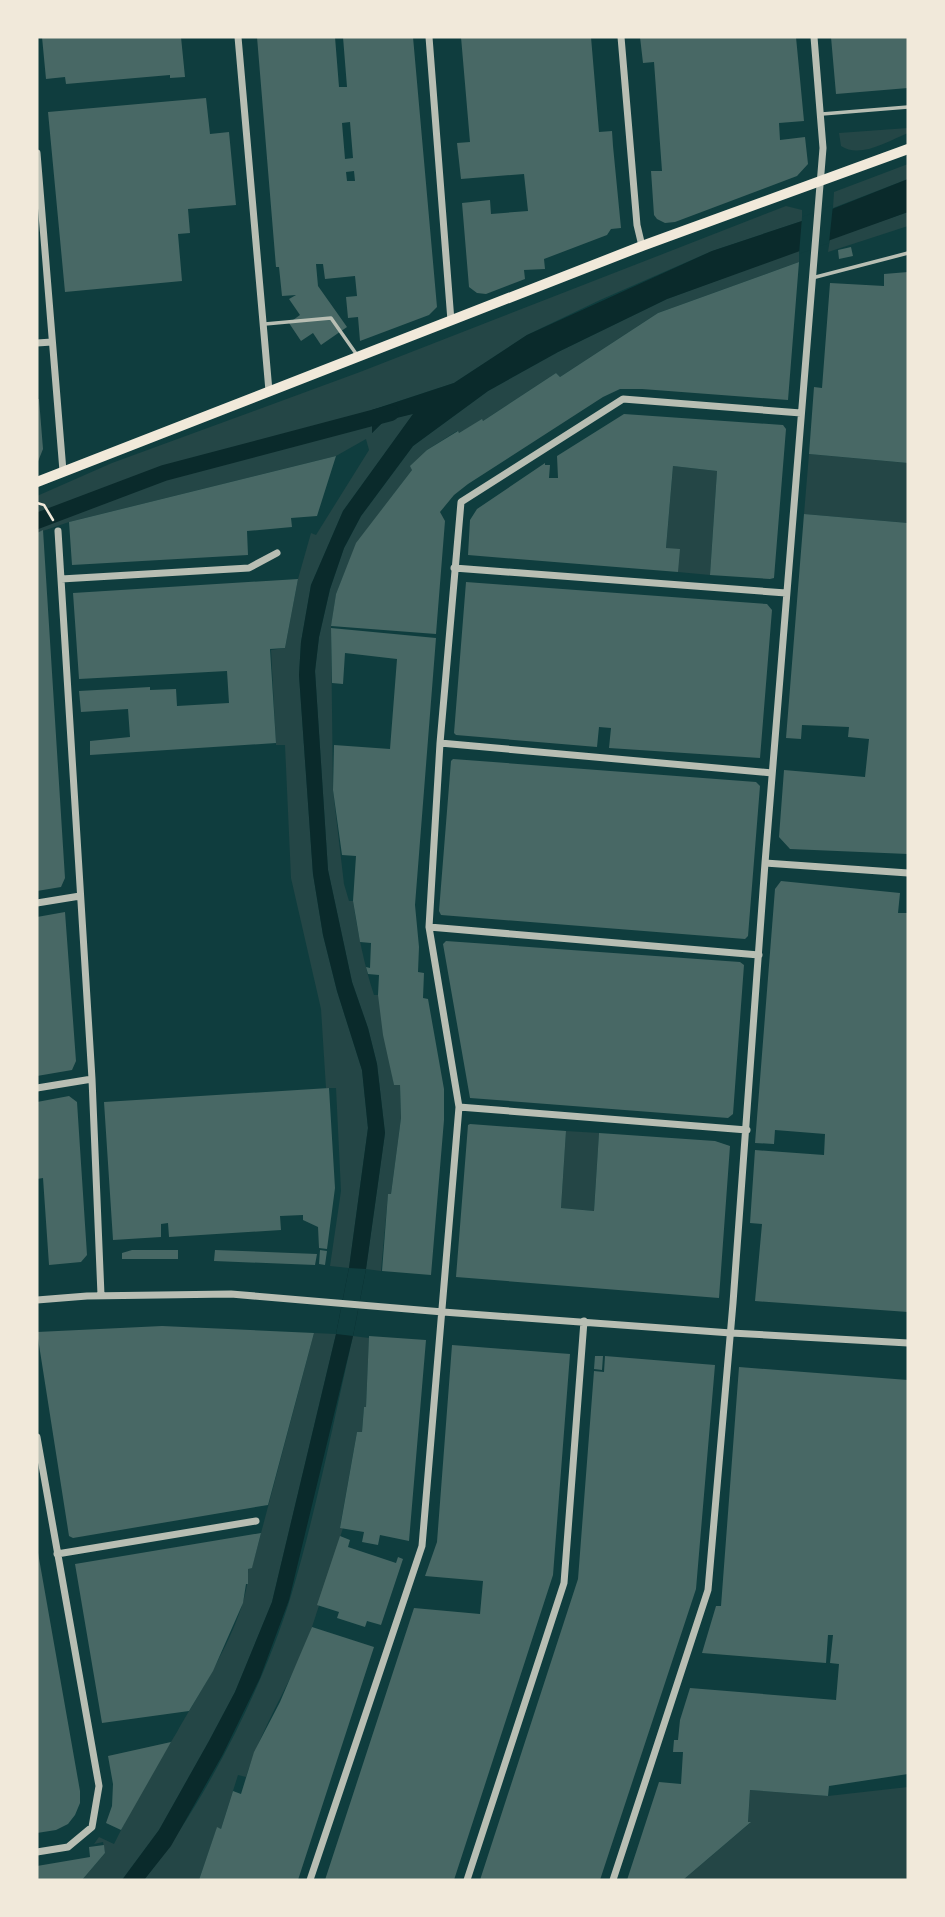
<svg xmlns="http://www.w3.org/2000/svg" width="945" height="1917" font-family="'Space Grotesk',sans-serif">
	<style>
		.green { fill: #244646 }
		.water { fill: #0a2a2b }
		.pier { fill: #0f3d3e }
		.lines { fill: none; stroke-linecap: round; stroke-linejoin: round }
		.canal { stroke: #0a2a2b; stroke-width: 16 }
		.building { fill: #486865; fill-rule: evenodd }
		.path { stroke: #f1e9da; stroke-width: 2.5 }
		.service { stroke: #b8beb3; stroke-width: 3.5 }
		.minor { stroke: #b8beb3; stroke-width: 7 }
		.secondary { stroke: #f1e9da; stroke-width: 10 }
	</style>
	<rect width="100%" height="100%" fill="#0f3d3e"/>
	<path class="green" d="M908,128V133C888,141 860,159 841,146L839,133Z
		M908,164V179L833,208L834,192Z
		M786,206L802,210V221L712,251L600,300L527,335L454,383L372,410V433L384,421L414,413L343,511L311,585L301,642L299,675L313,874L323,935L337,991L362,1070L368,1128L349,1268L330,1266L341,1191L336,1088H326L321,1009L291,878L285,745H276L271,650L285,648L298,579L311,533L316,535L369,450L366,439L336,456L69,522L37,533V496L112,463L360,372Z
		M908,212V226L828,252L830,239Z
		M799,250V262L658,313L560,377L556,373L483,421L482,420L459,433L457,431L427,450L412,470L357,543L336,594L331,628L333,790L344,884L349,901H353C358,934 364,964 374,995H379L394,1085H400L401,1118L391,1194L388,1195L381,1271L366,1269L385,1133L377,1064L368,1028L352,982L328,870L315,671L319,637L330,589L344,548L361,516L413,446L488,391L558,352L667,299Z
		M809,454L908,463V523L804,514Z
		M673,466L717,471L710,575L678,572L666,548Z
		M566,1131L599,1133L594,1211L561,1208Z
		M314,1333L336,1334L272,1602L235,1692L209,1741L159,1830L122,1880H82L105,1853L103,1842L94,1844L99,1837L114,1844C133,1805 155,1768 177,1732C202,1689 250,1615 248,1569L252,1567Z
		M353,1336L369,1338L366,1407H364L362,1432H357L340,1527L343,1528C332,1561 323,1595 312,1627C294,1679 262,1725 246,1777L238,1775L221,1829L217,1828L199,1880H144C203,1806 262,1690 290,1599C316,1513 333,1423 353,1336Z
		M908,1787V1880H683L750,1823L748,1822L750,1790L828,1796Z"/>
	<path class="water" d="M908,179V212L667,299L558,352L488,391L413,446L361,516L344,548L330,589L319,637L315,671L328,870L352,982L368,1028L377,1064L385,1133L366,1269L353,1336L289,1600L260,1678L223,1754L171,1846L144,1880H122L159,1830L209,1741L235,1692L272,1602L336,1334L349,1268L368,1128L362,1070L337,991L323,935L313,874L299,675L301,642L311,585L343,511L413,414L384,421L372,433V410L454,383L527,335L712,251L802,221Z"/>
	<path class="pier" d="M833,205L829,243L799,254L802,217Z
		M349,1268L366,1269L353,1336L336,1334Z"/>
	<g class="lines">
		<path class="canal" d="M37,521L164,473L391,413"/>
	</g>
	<path class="building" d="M42,37H181L185,77L170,78V75L66,84L65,77L46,79Z
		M257,37H335L339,87H347L343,37H413L437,307L429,315L360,341L358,317L348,318L346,297L357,296L355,276L325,279L323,264H316L318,286L347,327L321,345L313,333L301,341L289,323L300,315L289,299L296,295L282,296L279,267H276ZM350,122L353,158L345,159L342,123ZM354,171L355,181H347L346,172Z
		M461,37H591L599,132L612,131L613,146L621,228L611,229L607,235L544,259L545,269L524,270L525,279L486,294L477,293L469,287L462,203L490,200L491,214L528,211L524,174L461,179L457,143L470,142Z
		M640,37H796L804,121L779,123L780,140L805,137L808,164L797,176L675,222L665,223L657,219L654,215L651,171H662L654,62L643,63Z
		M831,37H908V88L836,94Z
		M206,98L210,134L229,132L236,205L188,209L190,233L178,234L182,281L65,292L48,112Z
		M851,247L853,256L839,259L838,250Z
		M799,262L788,400L642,389H620L603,397L468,484L454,495L440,512L445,521L436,634L331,626L336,594L356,543L412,470L410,466L427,450L458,431L459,433L482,419L483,421L556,373L560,377L658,313Z
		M908,272V463L809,454L814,387L822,388L830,283L884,286V274Z
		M37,399H39L43,449L37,464Z
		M624,414L783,425L786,429L774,578L770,579L710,575L717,471L673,466L666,548L680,549L678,572L468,555L470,520L477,509L545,463V465H550L549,478H558L557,456Z
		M336,456L317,516L291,518L292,527L247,531L248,555L72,565L69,522Z
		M804,514L908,523V854L790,849L779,837L784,770L865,777L869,739L848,737L849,727L802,725L801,739L786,738Z
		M43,530L65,878L61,887L37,891V533Z
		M298,579L285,648L270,649L276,743L90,755V741L130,737L128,709L81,712L79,691L150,687V690L176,689L177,706L229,703L227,671L79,679L73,593Z
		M466,582L767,604L772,610L760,758L609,748L611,728L599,727L597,747L456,735L454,733Z
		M331,628L436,638L415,905L419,947L418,972L424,973L423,998L428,999L444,1089V1120L431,1275L382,1271L388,1194H391L401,1118L400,1085H394L383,1035L378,995L379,975L368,974L366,967L370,968L371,943L360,942L353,901L356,856L342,855L333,790L334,745L390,749L397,659L345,653L343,684L332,683Z
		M453,759L756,782L760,786L748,936L745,939L441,915L439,911L451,761Z
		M781,881L900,893L898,913H908V1312L755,1301L762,1224L750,1223L755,1150L824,1155L825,1134L775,1130L774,1144L755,1143L775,889Z
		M65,912L76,1061L72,1070L37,1076V917Z
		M446,941L740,962L744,965L733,1114L728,1118L470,1098L443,944Z
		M329,1088L335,1188L327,1249L319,1248L318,1227L303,1220V1215L280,1216L281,1230L169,1237L168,1223L161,1224V1237L113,1240L104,1102Z
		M69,1096L77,1102L87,1255L81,1262L49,1265L43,1178L37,1179V1102Z
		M470,1124L566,1131L561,1208L594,1211L599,1133L715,1141L730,1146L719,1298L456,1277L468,1125Z
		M132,1250H178V1259H122V1253Z
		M215,1250L317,1254L315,1265L214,1261Z
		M320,1250L327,1251L325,1265L319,1264Z
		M162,1326L314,1333L268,1505L73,1538L69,1536L37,1332Z
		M369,1336L426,1340L409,1541L380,1535L378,1545L362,1542L364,1532L340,1528L357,1432H362L364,1407H366Z
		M452,1345L570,1354L553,1575L454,1880H325L414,1608L480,1614L483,1581L425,1576L437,1542Z
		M595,1356H603L602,1370L594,1369Z
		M605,1356L715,1365L696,1589L600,1880H480L578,1579L594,1371L604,1372Z
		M739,1367L908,1380V1774L829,1786L828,1796L750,1790L748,1822H751L683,1880H627L659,1782L681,1784L683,1752H673L674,1740H678L680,1720L690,1688L836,1700L839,1664L830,1663L833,1635H828L826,1663L702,1653L716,1606H721Z
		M261,1533L252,1568L248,1569V1584H246L243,1603L213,1671L189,1711L102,1723L75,1564Z
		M340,1536L350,1540L348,1547L396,1563L398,1557L403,1559L381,1625L367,1621L365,1627L337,1618L339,1612L317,1605Z
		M37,1547L80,1791V1803L75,1815L68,1824L56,1830L37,1833Z
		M312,1627L374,1647L298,1880H199L217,1827L221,1829L233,1791L241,1794L254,1752L280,1702Z
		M171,1742L121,1830L106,1823L112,1806L113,1784L108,1756Z
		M104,1845L105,1853L82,1880H37V1866L90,1857L89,1847Z"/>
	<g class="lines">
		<path class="path" d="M37,503L44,505L53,520"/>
		<path class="service" d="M822,114L908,107
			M812,278L908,253
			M265,324L331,318L357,355"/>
		<path class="minor" d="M238,37L269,391
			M429,37L451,321
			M621,37L637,225L642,246
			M37,153L63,471
			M37,343L52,342
			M58,531L92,1079L101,1295
			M454,568L786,593
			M61,579L249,568L277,553
			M440,743L772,773
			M765,863L908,873
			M37,903L80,896
			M429,927L759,955
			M37,1088L92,1079
			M459,1107L747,1130
			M37,1300L87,1296L231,1294L443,1312L731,1333L908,1343
			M37,1437L99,1786L92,1827L68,1847L37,1852
			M57,1554L256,1521
			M310,1880L422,1546L459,1107L429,927L440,743L461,502L623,399L801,413
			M467,1880L564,1583L584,1321
			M613,1880L708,1590L733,1303L765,863L823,148L814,37"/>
		<path class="secondary" d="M37,482L642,246L908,149"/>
	</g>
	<rect width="945" height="1917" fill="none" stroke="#f1e9da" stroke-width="77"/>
</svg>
